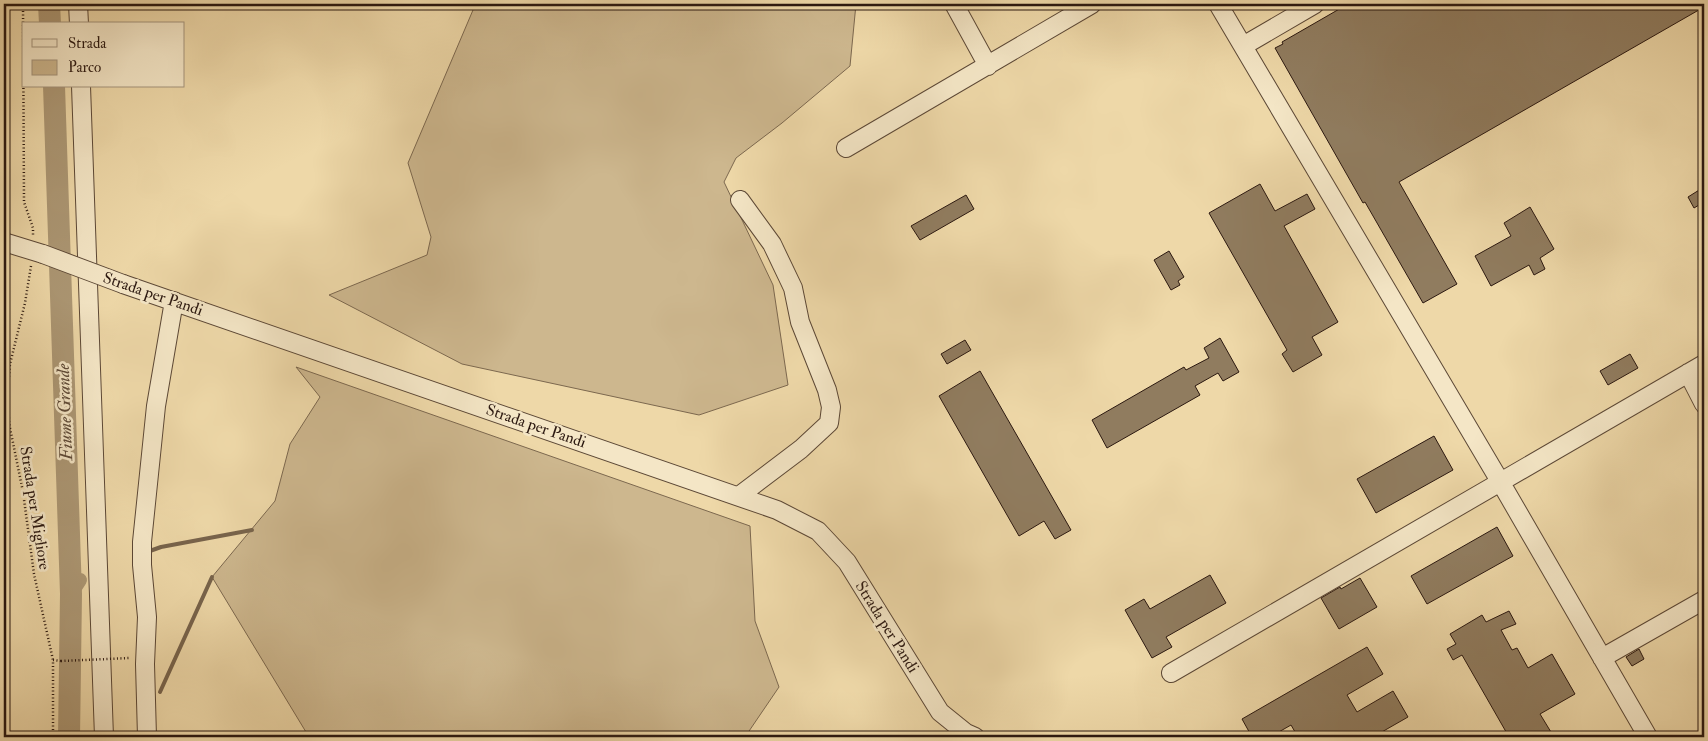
<svg xmlns="http://www.w3.org/2000/svg" width="1708" height="741" font-family="'IM FELL Double Pica',serif">
	<style>
		.green { fill: #cdb78e; stroke: #7c684f }
		.lines { fill: none; stroke-linecap: round; stroke-linejoin: round }
		.stream { stroke: #78644c; stroke-width: 4 }
		.canal { stroke: #ac9774; stroke-width: 14 }
		.river { stroke: #ac9774; stroke-width: 22 }
		.building { fill: #907c5f; stroke: #2b1810 }
		.minor-casing { stroke: #5c4836; stroke-width: 20 }
		.path { stroke: #2b1810; stroke-width: 2.5; stroke-dasharray: 1 2.5; stroke-linecap: butt }
		.minor { stroke: #f4e6c6; stroke-width: 18 }
		.minor-bridge-casing { stroke: #5c4836; stroke-width: 20; stroke-linecap: butt }
		.path-bridge { stroke: #2b1810; stroke-width: 2.5; stroke-dasharray: 1 2.5; stroke-linecap: butt }
		.minor-bridge { stroke: #f4e6c6; stroke-width: 18 }
		.labels { text-anchor: middle; dominant-baseline: central; stroke-width: 5; stroke-linejoin: round; paint-order: stroke }
		.street-label { font-size: 16px; fill: #2b1810; stroke: #f4e6c6 }
		.water-label { font-size: 18px; font-style: italic; fill: #5f4b38; stroke: #f4e6c6 }
	</style>
	<rect width="100%" height="100%" fill="#eed8a8"/>
	<filter id="stains"><feTurbulence type="fractalNoise" baseFrequency=".004" numOctaves="4"/><feColorMatrix values="0 0 0 0 .2 0 0 0 0 .09 0 0 0 0 .02 0 0 0 .5 -.17"/></filter>
	<radialGradient id="worn" r=".72"><stop offset=".6" stop-color="#630" stop-opacity="0"/><stop offset="1" stop-color="#630" stop-opacity=".3"/></radialGradient>
	<path class="green" d="M472,4H856L850,66L782,123L736,158L724,182L773,285L788,385L699,415L462,364L329,295L427,255L431,237L408,163L473,10Z
		M296,367L750,526L755,621L779,687L745,737H309L212,577L275,501L290,444L320,397Z"/>
	<g class="lines">
		<path class="stream" d="M147,552L161,547L252,530
			M160,692L212,577"/>
		<path class="canal" d="M71,594L80,580"/>
		<path class="river" d="M49,4L50,24
			M54,86L71,594L69,737"/>
	</g>
	<path class="building" d="M1348,4H1704V7L1399,182L1457,284L1423,303L1365,202L1363,203L1275,48L1283,44L1282,42Z
		M1260,184L1275,211L1307,194L1315,209L1284,226L1338,322L1312,337L1322,355L1293,372L1282,354L1287,350L1209,213Z
		M1704,187V202L1694,208L1688,197Z
		M966,195L974,209L920,240L911,226Z
		M1530,207L1554,249L1540,258L1545,269L1534,275L1529,265L1491,286L1475,256L1511,236L1504,223Z
		M1169,251L1184,277L1178,281L1180,285L1171,290L1154,260Z
		M1220,338L1239,372L1223,381L1218,373L1195,386L1200,395L1107,448L1092,420L1184,367L1186,370L1209,358L1204,348Z
		M965,340L971,350L947,364L941,354Z
		M1630,354L1638,368L1608,385L1600,371Z
		M980,371L1071,530L1055,539L1044,521L1019,536L939,396Z
		M1434,436L1453,470L1376,513L1357,479Z
		M1497,527L1513,556L1427,604L1411,576Z
		M1210,575L1226,603L1166,637L1172,647L1152,658L1125,610L1144,599L1150,609Z
		M1360,578L1377,607L1339,629L1321,598L1340,587L1341,589Z
		M1509,611L1516,624L1501,630L1512,650L1517,648L1528,668L1552,654L1575,694L1540,714L1554,737H1509L1462,655L1453,660L1447,649L1456,644L1450,634L1482,615L1486,622Z
		M1367,647L1383,674L1347,695L1357,712L1393,691L1408,717L1373,737H1298L1291,725L1270,737H1252L1242,719Z
		M1639,649L1644,659L1632,666L1626,657Z"/>
	<g class="lines">
		<defs>
			<path id="minor" d="M78,4L79,24
				M954,4L988,66
				M1218,4L1501,483L1648,737
				M1243,46L1315,4
				M81,86L104,737
				M846,148L1092,4
				M4,242L43,254
				M123,284L777,510L818,531L847,562L940,712L966,733L975,737
				M1688,373L1704,404
				M739,496L801,449L829,423L831,407L827,390L800,322L793,288L772,244L740,200
				M1602,658L1704,600
				M1171,673L1704,364
				M147,737L145,664L147,617L142,565V542L156,406L174,301"/>
		</defs>
		<use href="#minor" class="minor-casing"/>
		<path class="path" d="M23,4L24,202L33,228V236
			M31,266L25,303L10,364L8,388L9,423L23,492L34,574L53,660
			M53,737V660L61,661"/>
		<use href="#minor" class="minor"/>
		<defs>
			<path id="minor-bridge" d="M43,254L123,284"/>
		</defs>
		<use href="#minor-bridge" class="minor-bridge-casing"/>
		<path class="path-bridge" d="M61,661L130,658"/>
		<use href="#minor-bridge" class="minor-bridge"/>
	</g>
	<g class="labels">
		<g class="street-label">
			<text transform="translate(153 294) rotate(19)">Strada per Pandi</text>
			<text transform="translate(536 426) rotate(19)">Strada per Pandi</text>
			<text transform="translate(35 508) rotate(81)">Strada per Migliore</text>
			<text transform="translate(887 627) rotate(58)">Strada per Pandi</text>
		</g>
		<g class="water-label">
			<text transform="translate(65 412) rotate(-92)">Fiume Grande</text>
		</g>
	</g>
	<rect width="1708" height="741" fill="none" stroke="#eed8a8" stroke-width="20"/>
	<rect x="5" y="5" width="1698" height="731" fill="none" stroke="#2b1810" stroke-width="2.5"/>
	<rect x="10" y="10" width="1688" height="721" fill="none" stroke="#2b1810"/>
	<rect x="22" y="22" width="162" height="65" fill="#f4e6c6" stroke="#a4947d"/>
	<rect x="32" y="39" width="25" height="8" fill="#f4e6c6" stroke="#a4947d"/>
	<text x="68" y="48" font-size="15" fill="#2b1810">Strada</text>
	<rect x="32" y="60" width="25" height="15" fill="#cdb78e" stroke="#a4947d"/>
	<text x="68" y="72" font-size="15" fill="#2b1810">Parco</text>
	<rect width="100%" height="100%" filter="url(#stains)"/>
	<rect width="100%" height="100%" fill="url(#worn)"/>
</svg>
